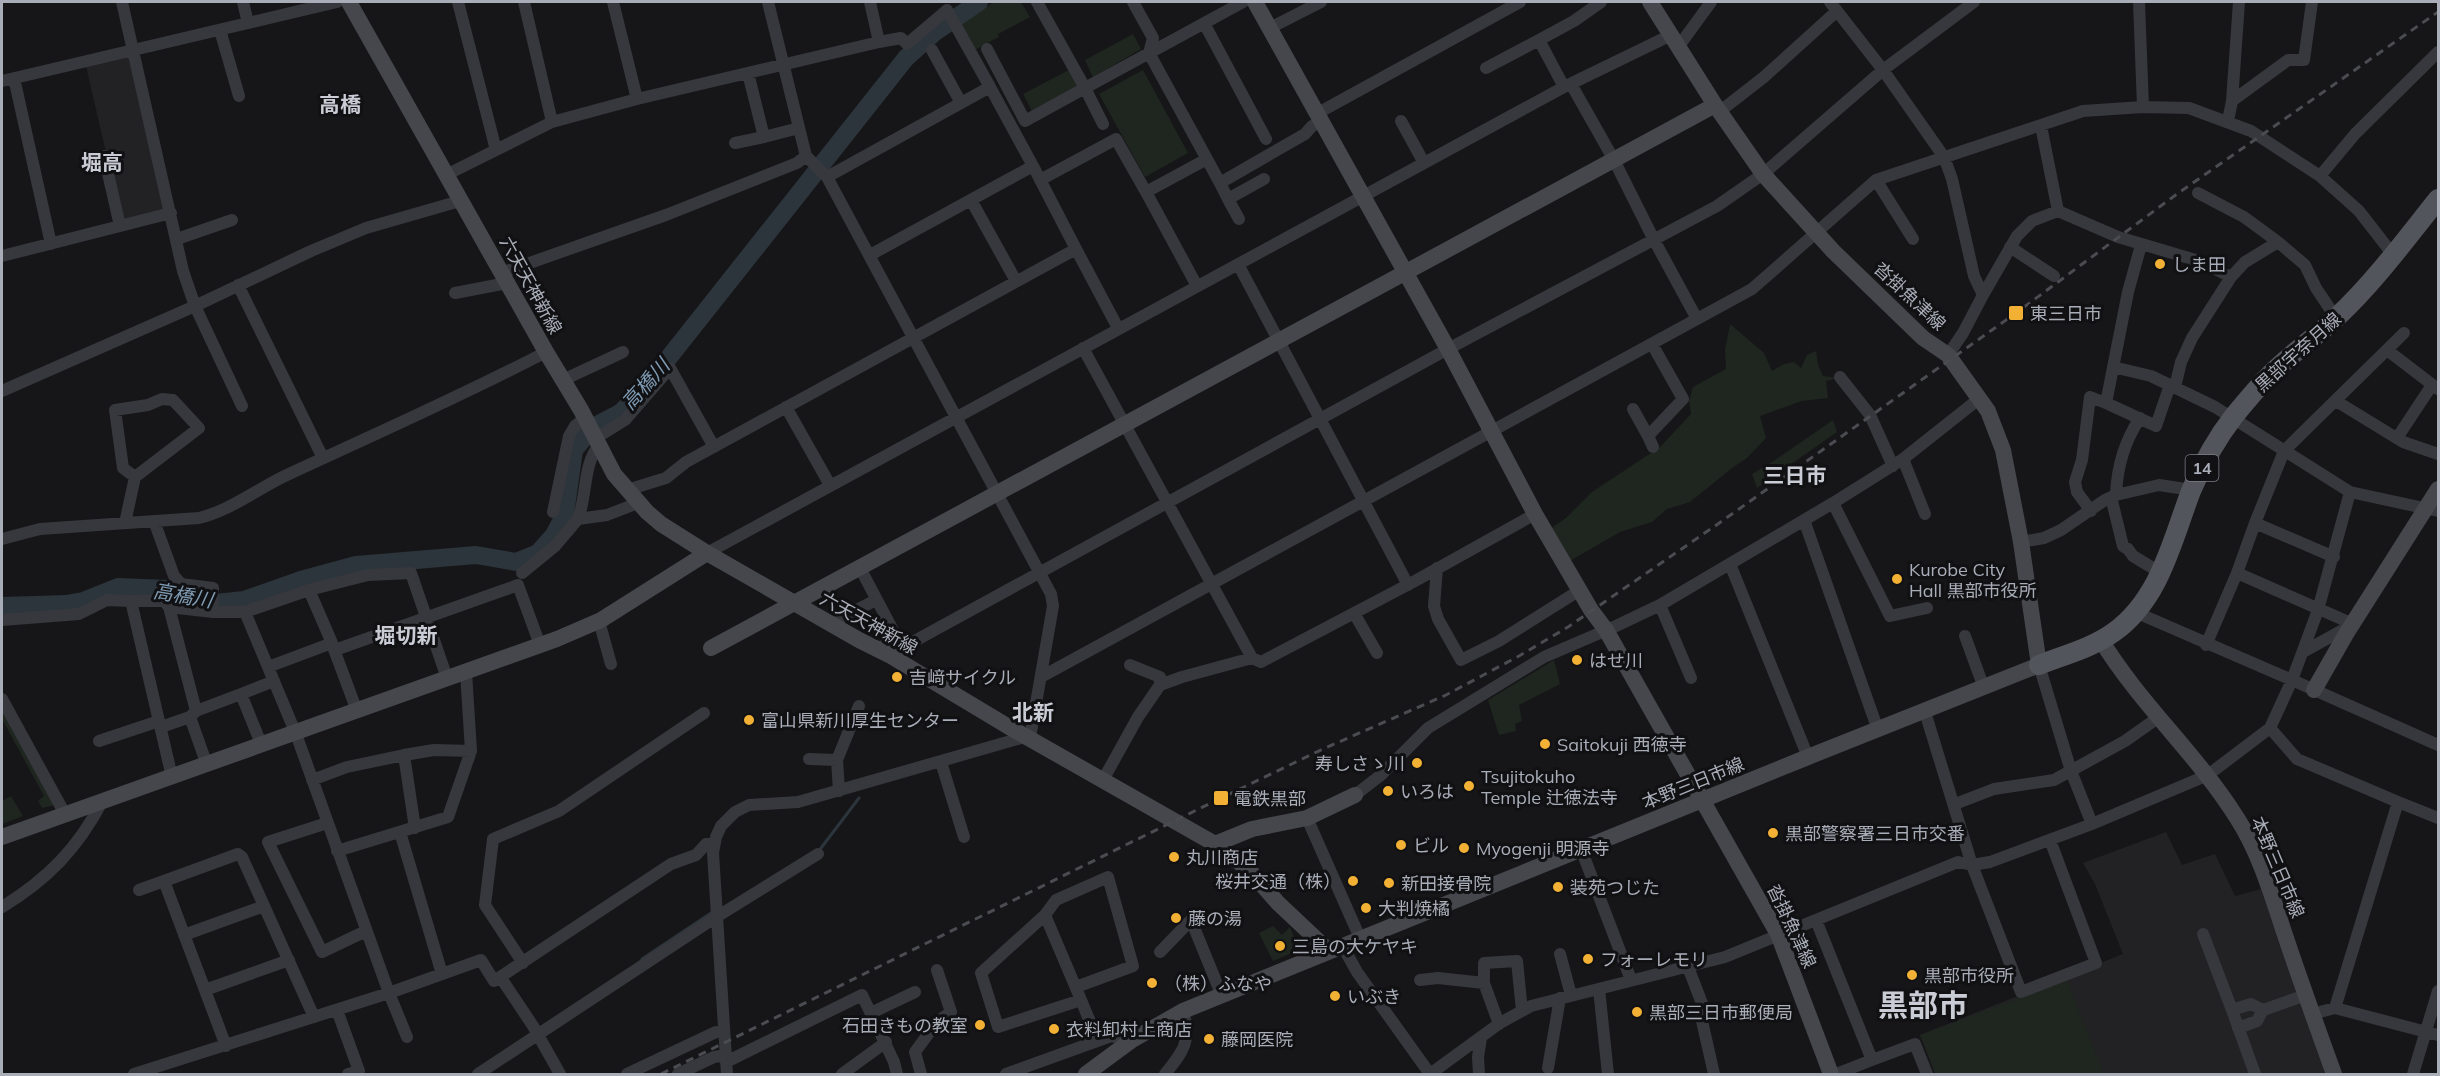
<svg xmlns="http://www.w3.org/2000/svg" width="2440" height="1076" font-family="Mulish,'Noto Sans JP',sans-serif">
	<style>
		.built { fill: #222225 }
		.green { fill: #1e261f }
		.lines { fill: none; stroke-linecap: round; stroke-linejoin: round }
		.stream { stroke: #2c353c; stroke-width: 3 }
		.river { stroke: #2c353c; stroke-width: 18 }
		.street { stroke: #37383d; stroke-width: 12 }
		.secondary { stroke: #45474d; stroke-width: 16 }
		.primary { stroke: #53555c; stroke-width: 20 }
		.rail { stroke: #4a4c52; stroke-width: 3; stroke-dasharray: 8 6; stroke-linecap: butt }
		.poi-dot { fill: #f2b134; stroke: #111113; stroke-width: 2 }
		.labels { text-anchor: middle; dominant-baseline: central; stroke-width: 6; stroke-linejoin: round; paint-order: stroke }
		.shield { fill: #111113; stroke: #7b7e86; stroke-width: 1.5 }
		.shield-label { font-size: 16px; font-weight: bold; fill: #a8adb8 }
		.poi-label { font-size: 18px; fill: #a8adb8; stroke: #111113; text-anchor: start }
		.street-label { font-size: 18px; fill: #a8adb8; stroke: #111113 }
		.water-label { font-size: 20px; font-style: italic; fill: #7f9bb3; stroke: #111113 }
		.quarter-label { font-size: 21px; font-weight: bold; fill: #c9ccd4; stroke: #111113 }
		.town-label { font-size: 30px; font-weight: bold; fill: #c9ccd4; stroke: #111113 }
	</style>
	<rect width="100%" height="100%" fill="#161618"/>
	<path class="built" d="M129,57L167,211L122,222L86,66Z
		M2166,832L2182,865L2215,854L2235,896L2261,889L2327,1074H1935L1920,1035L2123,954L2095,884L2083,863Z"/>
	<path class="green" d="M994,2H1021L1030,17L998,34L999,37L973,51L958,24Z
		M1133,34L1141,49L1093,77L1085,60Z
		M1069,70L1078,86L1033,113L1023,94Z
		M1143,70L1188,153L1145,177L1099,94Z
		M1730,324L1764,353L1772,371L1784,364L1794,362L1801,368L1807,355L1816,351L1818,365L1823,376L1838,378L1826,381L1828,398L1802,401L1760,416L1766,438L1747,458L1732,468L1690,502L1667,509L1652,522L1620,532L1568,562L1550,529L1566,518L1592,492L1660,447L1691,414L1689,401L1693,387L1726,369L1725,350Z
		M1833,420L1837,432L1757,488L1752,474L1775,460Z
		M1554,660L1560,684L1519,705L1522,721L1515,724L1516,731L1499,735L1488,700Z
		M2,709L55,805L42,808L38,801L44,796L2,719Z
		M11,796L23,816L2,824V801Z
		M1273,926L1282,935L1290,927L1299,950L1273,961L1259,933Z
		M2067,981L2104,1074H1936L1920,1035Z"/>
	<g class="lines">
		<path class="stream" d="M818,852L859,798
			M642,959L714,911"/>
		<path class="river" d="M2,606L66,604L83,601L118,587L168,589L207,604L244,600L301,580L356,565L476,555L516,562L538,553L554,535L565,514L574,450L593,427L620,413L640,394L906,58L935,32L979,2"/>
		<path class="street" d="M122,2L183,271L195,306L242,406
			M243,2L248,23
			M458,2L496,150
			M524,2L552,122
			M613,2L637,99
			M870,2L879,42
			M1037,2L1085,88L1243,2
			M1133,2L1153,38L1149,53L1220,183L1305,134L1312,126L1322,122
			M1830,2L1883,70L1944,157L1952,179L1974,276L1983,295L1963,333L1948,355
			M2139,2L2143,107
			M1204,23L1266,139
			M1270,28L1321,2
			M220,30L239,96
			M1539,40L1574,21L1601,2
			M1679,46L1711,2
			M987,49L1025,121L1085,88L1103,124
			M932,50L961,103
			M1486,68L1539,40L1564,87
			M14,78L51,244
			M2,81L337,2
			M1571,84L1614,160L1653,238L1697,319
			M2232,101L2288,60H2304L2312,2
			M1719,112L1764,77L1837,11
			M1318,113L1520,2
			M1401,121L1424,163
			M2228,121L2232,101L2239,2
			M2041,126L2058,211
			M764,137L799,128
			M735,143L764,137L748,73
			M104,156L120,226
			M446,175L552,122L637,99L879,42L901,38L907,44L947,10L990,87
			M2320,176L2355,134L2438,52
			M827,177L990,87L1033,166
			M1040,180L1116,139L1146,192L1207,159
			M1876,180L1913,239
			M1220,183L1228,199L1264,179
			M1146,192L1197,286
			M2198,193L2244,217L2278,242
			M1228,199L1239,219
			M971,200L1016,281
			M177,239L232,220
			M2141,245L2128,292L2106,403L2156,426L2170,385
			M2010,247L2054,276
			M870,255L1033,166L1076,249
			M2,256L171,213
			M1238,264L1408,585
			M501,273L666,215L797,163L806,156
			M238,285L323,458
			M455,293L507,283
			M1983,295L2017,236L2032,221L2058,211L2118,237L2199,261L2231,277
			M1083,348L1252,658
			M2387,350L2438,389
			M2113,367L2151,376L2215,407L2350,492L2438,511
			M1840,377L1870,415L1893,466
			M563,380L623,352
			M2175,387L2181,362L2192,338L2231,277L2245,262L2278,242L2305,265L2316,288L2336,318
			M2,391L195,306L311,251L366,228L460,201
			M2336,401L2403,442L2438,454
			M786,407L830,485
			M1633,409L1648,436L1683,399L1652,344
			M1648,436L1653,447
			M596,438L625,420L670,368L714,447
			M2397,438L2432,385
			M599,445C583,464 587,496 578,519L607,515L638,503
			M1903,459L1925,514
			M627,490L666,478L686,462L1076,249L1118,328
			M2116,495C2117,467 2124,442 2140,418
			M2111,497L2123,546L2128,549L2133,556L2161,573
			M1833,503L1890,616L1927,608
			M2091,511L2077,492L2075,482L2082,460L2090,397L2106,403
			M553,512L569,436L575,426L585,418
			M1804,520L1878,730
			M154,521L174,576L181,584L213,588V612
			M125,523L135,477L123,468L115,410L148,405L162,399L173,400L199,428L135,477
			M2,539L40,529L199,518C232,510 258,488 289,474C375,434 462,396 546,352
			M2021,542L2044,538L2061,530L2105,500L2116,495L2159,485L2192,490
			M707,553L1564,87L1671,35
			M2334,557L2255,523L2284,451L2404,333
			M1730,564L1808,757
			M860,568L895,634L879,650
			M1437,568L1434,606L1438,619L1461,660L1499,641L1580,590
			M522,573L555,546L578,519
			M2237,573L2255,523
			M131,601H164L169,607
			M1660,605L1691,678
			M2135,612L2292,680L2318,610L2350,492
			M1354,613L1377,653
			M2,620L79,614L107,600L131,601L172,777
			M599,621L611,664
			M831,623L876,600
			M1965,636L1984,688
			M332,644L357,711
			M2206,645L2237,573L2353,624
			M335,650L518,585L540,645
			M2303,652L2350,626
			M889,655L1448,349L1717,206L1763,174L1883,70L1974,2
			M2039,665L2071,771L2092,824
			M268,667L332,643L309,590
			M1041,677L1752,289L1876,180L2083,111L2143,107L2189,108L2251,131L2320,176L2359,211L2394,256
			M1160,685L1182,677L1252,658L1261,662L1415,581L1535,514
			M241,694L274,681
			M2,699L65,814
			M196,711L241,694L262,746
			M1925,712L1972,865L2021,992L2096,963L2050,840
			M190,717L196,711L169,607L213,612H245
			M161,727L190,717L207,765
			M2270,728L2297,759L2398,802
			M99,741L159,721
			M404,755L434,750L471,751
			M809,759L837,760L839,791
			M837,760L859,706
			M941,762L964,837
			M312,780L347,767L404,755L415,828
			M1103,780L1138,717L1160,685V677L1130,665
			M1355,795L1381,775L1428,728L1544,657L1616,626L1660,605L1833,503L1903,459L1980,398
			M1955,804L1994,789L2054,780L2125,741L2159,717
			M1307,818L1360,938
			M327,823L268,842L322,952L366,931
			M400,832L442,974
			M1581,849L1631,980
			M337,851L448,817L471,751L466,672
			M139,890L164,881
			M2,907C48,879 78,848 103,800
			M1045,915L981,973L998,1027L1081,1000L1045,915L1056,900L1108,877L1133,966L1076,987
			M1816,920L1872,1060L1836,1074
			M2203,934L2232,1010
			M184,935L264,906
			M1342,945L1357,972L1430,1074
			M1160,952L1191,920L1222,996
			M1560,954L1571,995
			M523,963L485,905L493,839L559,811L704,713
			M1688,967L1703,1006L1702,1021L1714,1074
			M501,978L533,1026L560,1074
			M1420,980L1438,978L1484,983L1499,1024
			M1484,983V963L1517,961L1522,1011
			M1599,989L1608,1074
			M205,990L289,960
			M1081,1000L1098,1041
			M2335,1008L2398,802L2438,818
			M337,1010L359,1071L348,1074
			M871,1013L915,992
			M2312,1014L2335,1008L2438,1035
			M2238,1028L2257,1021L2263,1010
			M407,1037L389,993L296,734L245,612L309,590L368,575L411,573L447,678
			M226,1046L164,881L238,854L242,857L314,1017
			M1872,1060L1915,1044L1927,1074
			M726,1062L862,995L894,1062L897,1074
			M1548,1068L1560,998
			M134,1074L389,993L481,960L494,981L671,864L696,855L706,844L715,843
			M478,1074L710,921L818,854
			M627,1074L716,1032
			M678,1074L714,1057L726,1055
			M727,1074L713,853L716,837L721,826L735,812L749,805L798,802L1028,736L1031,732L1053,606L1051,594L827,177L806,156L768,2
			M842,1074L886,1042
			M921,1074L915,1052L937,1022L951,1012L937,970
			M1006,1074L1111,1036L1132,1040
			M1165,1074C1183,1052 1192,1041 1183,1011
			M1430,1074L1500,1023L1531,1006L1725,957L1958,862L1972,865L1990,862L2092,824L2208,775L2270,728L2292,680L2438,745
			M1479,1074L1478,1057L1481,1038
			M2255,1074L2232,1010L2251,1004L2263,1010L2306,995
			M2413,1074L2438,991"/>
		<path class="secondary" d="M349,2L546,352L581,410L614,474L647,512L661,524L707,553L859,640L889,655L1009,727L1215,844L1249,870L1278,903L1329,951
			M1255,2L1448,349L1535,514L1591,610L1606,630L1778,934L1831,1074
			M2101,640C2140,704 2197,754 2237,818C2259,852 2271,893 2284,932C2300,980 2317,1027 2334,1074
			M711,648L1715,105
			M2314,690L2346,634L2438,489
			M2,837L557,639L601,620L707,553
			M1215,844L1252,829L1307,818L1355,795
			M1086,1074L1132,1040L1183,1011L1808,757L2039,665L2021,542L2003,450L1988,411L1948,355L1923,338L1833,251L1763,174L1715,105L1650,2"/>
		<path class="primary" d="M2039,665C2064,655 2092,648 2114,632C2160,599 2172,541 2191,491C2202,465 2216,439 2234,416C2247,400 2260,384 2276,369C2296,350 2318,335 2338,316C2375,281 2406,239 2438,199"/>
		<path class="rail" d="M661,1074L1221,798L1323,749L1446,695L1519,656L1568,627L1715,526L2016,313L2177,194L2438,12"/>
	</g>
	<g class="poi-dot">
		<circle cx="2160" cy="264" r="6"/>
		<rect x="2008" y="305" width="16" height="16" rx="3"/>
		<circle cx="1897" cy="579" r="6"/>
		<circle cx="1577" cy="660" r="6"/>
		<circle cx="897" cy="677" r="6"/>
		<circle cx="749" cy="720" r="6"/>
		<circle cx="1545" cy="744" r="6"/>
		<circle cx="1417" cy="763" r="6"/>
		<circle cx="1469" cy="786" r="6"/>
		<circle cx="1388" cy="791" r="6"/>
		<rect x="1213" y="790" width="16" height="16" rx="3"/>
		<circle cx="1773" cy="833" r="6"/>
		<circle cx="1401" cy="845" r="6"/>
		<circle cx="1464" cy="848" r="6"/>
		<circle cx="1174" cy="857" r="6"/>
		<circle cx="1353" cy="881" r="6"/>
		<circle cx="1389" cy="883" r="6"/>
		<circle cx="1558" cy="887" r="6"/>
		<circle cx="1366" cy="908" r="6"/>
		<circle cx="1176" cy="918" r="6"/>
		<circle cx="1280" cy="946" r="6"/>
		<circle cx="1588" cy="959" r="6"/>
		<circle cx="1912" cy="975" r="6"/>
		<circle cx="1152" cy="983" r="6"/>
		<circle cx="1335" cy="996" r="6"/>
		<circle cx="1637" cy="1012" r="6"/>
		<circle cx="980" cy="1025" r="6"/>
		<circle cx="1054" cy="1029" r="6"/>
		<circle cx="1209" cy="1039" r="6"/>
	</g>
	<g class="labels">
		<rect class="shield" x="2185.5" y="455" width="33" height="26" rx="4.5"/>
		<g class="shield-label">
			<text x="2202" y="468">14</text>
		</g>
		<g class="poi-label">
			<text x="2172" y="264">しま田</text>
			<text x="2030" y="313">東三日市</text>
			<text x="1909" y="569">Kurobe City<tspan x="1909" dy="21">Hall 黒部市役所</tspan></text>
			<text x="1589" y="660">はせ川</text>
			<text x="909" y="677">吉﨑サイクル</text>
			<text x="761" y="720">富山県新川厚生センター</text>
			<text x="1557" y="744">Saitokuji 西徳寺</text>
			<text x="1405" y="763" text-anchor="end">寿しさゝ川</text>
			<text x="1481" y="776">Tsujitokuho<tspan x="1481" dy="21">Temple 辻徳法寺</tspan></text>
			<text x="1400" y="791">いろは</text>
			<text x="1234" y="798">電鉄黒部</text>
			<text x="1785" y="833">黒部警察署三日市交番</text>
			<text x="1413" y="845">ビル</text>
			<text x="1476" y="848">Myogenji 明源寺</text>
			<text x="1186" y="857">丸川商店</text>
			<text x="1341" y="881" text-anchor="end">桜井交通（株）</text>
			<text x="1401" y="883">新田接骨院</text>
			<text x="1570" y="887">装苑つじた</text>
			<text x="1378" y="908">大判焼橘</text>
			<text x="1188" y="918">藤の湯</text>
			<text x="1292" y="946">三島の大ケヤキ</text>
			<text x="1600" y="959">フォーレモリ</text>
			<text x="1924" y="975">黒部市役所</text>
			<text x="1164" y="983">（株）ふなや</text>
			<text x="1347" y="996">いぶき</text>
			<text x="1649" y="1012">黒部三日市郵便局</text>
			<text x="968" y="1025" text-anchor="end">石田きもの教室</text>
			<text x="1066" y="1029">衣料卸村上商店</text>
			<text x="1221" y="1039">藤岡医院</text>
		</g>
		<g class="street-label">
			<text transform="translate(531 285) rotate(61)">六天天神新線</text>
			<text transform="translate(1910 296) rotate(43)">沓掛魚津線</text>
			<text transform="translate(2298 352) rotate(-42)">黒部宇奈月線</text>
			<text transform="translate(869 623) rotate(29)">六天天神新線</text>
			<text transform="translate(1693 783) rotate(-22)">本野三日市線</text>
			<text transform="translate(2278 867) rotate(67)">本野三日市線</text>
			<text transform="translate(1792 926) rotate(65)">沓掛魚津線</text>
		</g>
		<g class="water-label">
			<text transform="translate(645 384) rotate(-48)">高橋川</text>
			<text transform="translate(183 595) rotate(10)">高橋川</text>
		</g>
		<g class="quarter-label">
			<text x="340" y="104">高橋</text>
			<text x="102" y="162">堀高</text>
			<text x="1795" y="475">三日市</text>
			<text x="406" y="635">堀切新</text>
			<text x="1033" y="712">北新</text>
		</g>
		<g class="town-label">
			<text x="1923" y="1005">黒部市</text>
		</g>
	</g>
	<rect width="2440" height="1076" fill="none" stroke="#a8adb8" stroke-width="6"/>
</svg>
